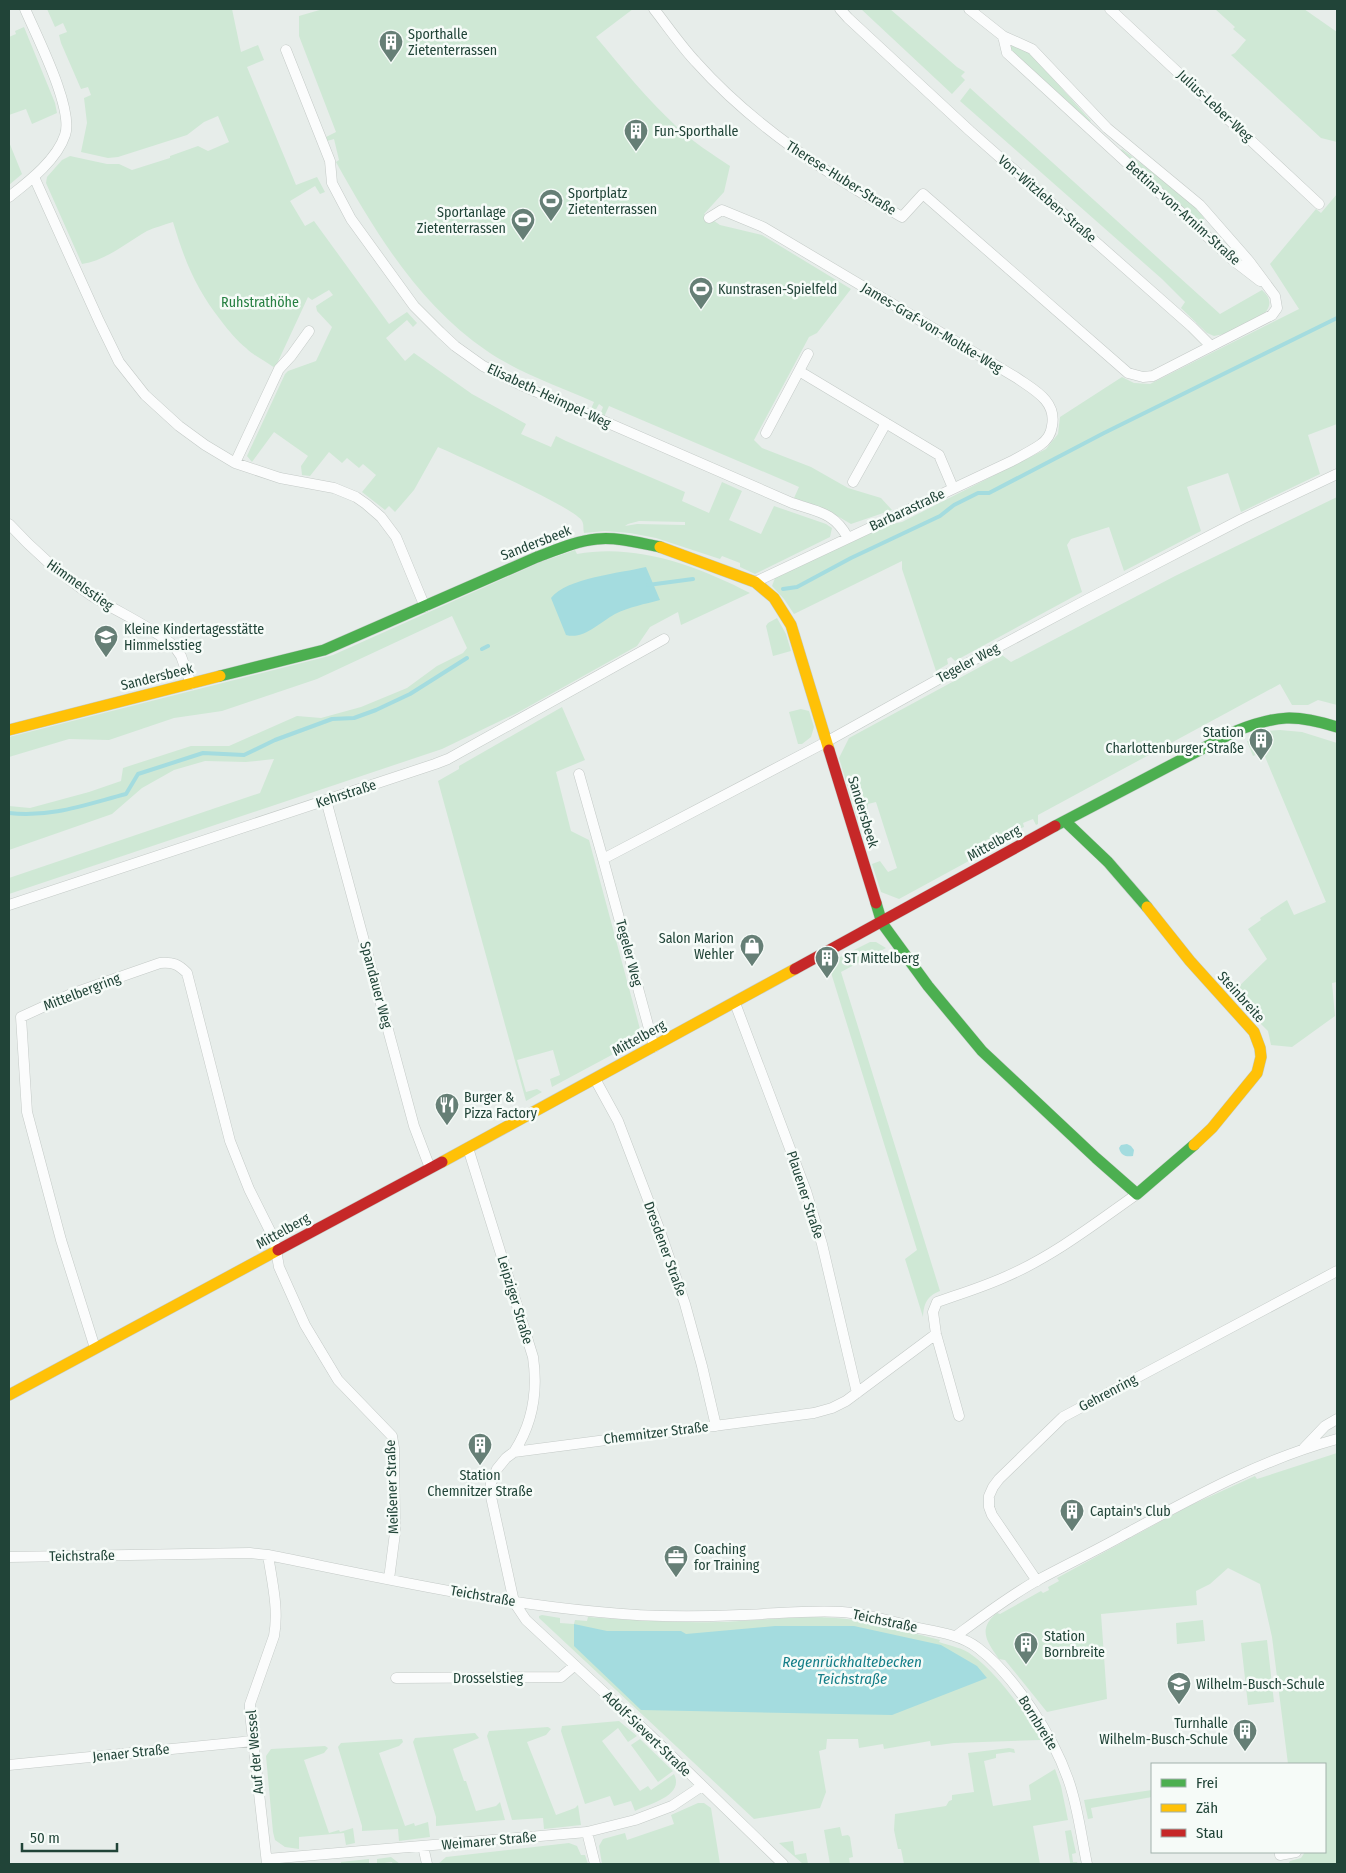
<svg xmlns="http://www.w3.org/2000/svg" width="1346" height="1873" font-family="'Fira Sans Condensed',sans-serif">
	<style>
		.green { fill: #cfe8d5; fill-rule: evenodd }
		.water { fill: #a4dcdf }
		.lines { fill: none; stroke-linecap: round; stroke-linejoin: round }
		.stream { stroke: #a4dcdf; stroke-width: 4 }
		.street-casing { stroke: #c4cac7; stroke-width: 11 }
		.fast-casing { stroke: #c3cbc7; stroke-width: 12 }
		.slow-casing { stroke: #c3cbc7; stroke-width: 12 }
		.jam-casing { stroke: #c3cbc7; stroke-width: 12 }
		.street { stroke: #fbfcfc; stroke-width: 10 }
		.fast { stroke: #4caf50; stroke-width: 11 }
		.slow { stroke: #ffc107; stroke-width: 11 }
		.jam { stroke: #c62828; stroke-width: 11 }
		.labels { text-anchor: middle; dominant-baseline: central; stroke-width: 5; stroke-linejoin: round; paint-order: stroke }
		.poi-label { font-size: 14px; fill: #214438; stroke: #f6fbf8; text-anchor: start }
		.street-label { font-size: 14px; fill: #214438; stroke: #f6fbf8 }
		.park-label { font-size: 14px; fill: #268042; stroke: #f6fbf8 }
		.water-label { font-size: 15px; font-style: italic; fill: #147e88; stroke: #f6fbf8 }
	</style>
	<rect width="100%" height="100%" fill="#e7edea"/>
	<path class="green" d="M47,9H232L241,52L258,45L264,60L247,67L296,185L317,177L325,192L320,194L315,186L290,201L305,226L314,221L389,324L407,312L417,323L413,327L407,320L386,338L405,361L414,353L472,394L526,424L521,434L551,447L556,436L566,441L685,492L682,501L709,513L722,482L742,491L729,520L761,534L774,506L826,524L832,528L830,537L755,574L740,567V563L722,556L720,559L656,538L630,533L605,531L584,533C583,529 584,524 582,521C576,508 458,456 438,447L414,490L395,512L389,506L385,510L362,492L376,475L363,464L359,468L347,458L342,463L329,452L310,476L302,475L301,466L308,456L274,432L252,462L247,456L285,374L288,371L316,361L332,327L317,311L316,306L333,295L329,290L312,300L308,297L275,368C265,361 254,356 246,348C237,341 229,331 222,322C196,289 185,262 173,222C164,225 156,227 147,231C126,243 107,260 82,264L46,183L47,177L62,160L70,156L107,164H119L132,170L170,158V156L198,146L208,151L229,142L218,116L204,122L187,135L118,157L108,158L81,152L87,123L84,98L91,95L88,87L81,89L61,43L59,35L67,32L63,23L55,27ZM639,521L685,522V525L637,524L625,526L628,524Z
		M323,9H633L596,37C622,68 647,99 677,127C693,142 712,154 730,166L724,192L704,214L720,225L762,235L851,289L817,333L809,337L754,440L762,448L811,467L848,488L881,498L892,510L851,524L827,510L794,498L799,487L790,483L609,406L604,417L600,415L603,407L599,404L594,413L590,411L594,402C558,386 519,373 487,351C419,305 375,232 336,162L339,160L334,139L327,141L326,137L336,132L299,36V16Z
		M861,9H890L957,67L965,72L961,76L965,80L952,94Z
		M1215,9H1304L1337,32V142L1321,138L1231,55L1235,53L1246,40L1233,29L1235,27Z
		M24,27L55,103L57,113L32,124L26,109L9,115V37L16,34L15,31Z
		M1013,44L1030,53L1091,121L1088,123L1010,51V48Z
		M970,88L1220,314L1262,290C1271,298 1272,305 1264,314L1224,334L1214,336L1207,333L1181,308L1185,302L1162,279L960,101Z
		M9,142L22,174L9,185Z
		M1122,149L1188,199L1204,218V221L1198,224L1120,151Z
		M1337,194V424L1308,435L1320,474L1241,512L1228,473L1187,487L1201,531L1124,571L1109,527L1071,539L1067,545L1082,592L955,661L951,657L947,659L948,664L936,671L902,569V561L794,614L784,599L772,586L775,578L882,526L902,522L1046,449L1058,434L1060,417L1122,377L1134,383L1150,384L1299,309L1270,264L1316,209L1321,213Z
		M1337,497V705L1318,700L1308,705H1292L1280,684L1038,815V824L1036,825L1033,819L1023,823L1024,827L986,840L989,850L899,899L881,892L872,864L880,861L888,872L897,868L876,802L868,804L866,818L858,821L839,758L849,738L1002,655L1011,662L1175,576Z
		M575,550L577,554C636,543 698,566 750,593L681,625L678,612L650,627L637,646L517,713L442,749L9,894V878L260,793L274,759L246,762L205,761L174,770L142,788L112,814L9,850V806L30,808L89,792L121,781L123,768L191,746H229L297,716L321,718L361,707L407,688L437,666L463,653L467,648L452,616L317,679L222,711L174,718L109,740L69,739L9,757V737L333,655L541,562Z
		M777,618L786,634L791,651L773,656L766,626L768,623Z
		M562,707L585,760L556,772L571,831L589,840L640,1029L639,1037L634,1043L552,1087L550,1079L560,1075L553,1050L517,1060L526,1092L537,1089L542,1092L526,1101L438,781L459,769V766Z
		M801,709L809,711L814,727L811,737L802,744H798L789,712Z
		M1280,730L1302,732L1337,743V982L1332,983L1335,1016L1292,1047L1271,1045L1268,1031L1231,994L1267,959L1248,929L1261,920L1260,918L1287,900L1294,915L1326,902L1263,752L1253,756L1247,741L1267,738V731Z
		M870,942H876L886,948L841,972L940,1291C927,1296 924,1303 923,1317L905,1259L917,1250L828,963Z
		M1337,1453V1864H1288L1290,1861L1301,1858L1305,1852H1325V1764H1288L1272,1637L1260,1584L1228,1568L1210,1584L1196,1591L1197,1605L1101,1614L1107,1699L1047,1712L1005,1660L999,1659C987,1642 977,1629 997,1613L1000,1614L1041,1591L1043,1593L1049,1590L1048,1587L1059,1581L1057,1578L1189,1506L1255,1476L1257,1479Z
		M542,1615L560,1618V1623L574,1624L575,1620L587,1621L588,1617C631,1620 674,1623 717,1622C760,1621 804,1614 847,1619C878,1623 909,1632 940,1640L939,1642C951,1646 963,1648 972,1655C997,1673 1024,1711 1040,1737V1740L954,1743L931,1746L930,1741L884,1749L883,1744L859,1748L858,1739H827L826,1749L819,1751L826,1792L820,1808L754,1819L539,1618V1616Z
		M1203,1620L1205,1641L1177,1644L1176,1623Z
		M1267,1640L1274,1702L1248,1705L1241,1643Z
		M619,1721L637,1736L628,1742L618,1728L602,1741L640,1791L648,1786L651,1790L674,1774C685,1796 649,1804 635,1811L631,1801L614,1806L610,1796L585,1804L561,1731L562,1726Z
		M548,1727L551,1729L546,1735L527,1742L556,1815L575,1808L578,1805L581,1825L544,1829L543,1818L512,1820L487,1736L489,1731Z
		M475,1733L479,1738L453,1749L464,1781H466L476,1811L496,1806L500,1802L505,1820L436,1826V1817L413,1742L415,1738Z
		M402,1739L403,1742L399,1746L379,1753L405,1826L414,1823L415,1826L428,1822L430,1837L399,1841L398,1829L362,1831V1826L338,1747L341,1743Z
		M640,1739L673,1771L658,1782L631,1745Z
		M325,1746L328,1748L324,1753L304,1760L329,1833L339,1830L340,1832L353,1828L355,1843L346,1845L344,1833L299,1837V1849L285,1847L275,1840L273,1832L266,1756L271,1749Z
		M1009,1748L1014,1749L1015,1753L1010,1752L996,1754V1758L984,1761L993,1806L1031,1800L1029,1785L1055,1769L1061,1786L1068,1820L1033,1826L1040,1864H904L901,1849H898L894,1830L895,1814L946,1806L949,1801L952,1800V1795L974,1792L968,1753Z
		M1152,1790V1797L1091,1808L1093,1818L1088,1819L1084,1800Z
		M698,1803H704L711,1808L720,1864H602L599,1846L603,1839L625,1833L627,1840L674,1824L671,1815Z
		M840,1827L842,1836L848,1835L850,1837L853,1857L849,1858L850,1864H830L824,1830Z
		M1071,1830L1076,1853L1072,1854L1073,1862H1077L1078,1864H1070V1862L1065,1831Z
		M793,1841L795,1855L806,1853L808,1864H803L779,1843Z
		M569,1843L577,1846L581,1855H585L588,1864H438L446,1857Z
		M391,1857L400,1864H393L392,1862L377,1864V1859Z
		M369,1859V1864H341V1862Z"/>
	<path class="water" d="M646,567L660,600C645,604 629,607 615,614C600,622 584,640 566,635L551,598C566,578 621,573 646,567Z
		M1127,1144L1131,1146L1134,1150L1133,1156C1126,1157 1121,1156 1119,1148L1121,1145Z
		M574,1624L607,1631H681L686,1634L775,1626H854L941,1645L977,1666L987,1678L892,1715L641,1710L574,1646Z"/>
	<g class="lines">
		<path class="stream" d="M648,585L693,579
			M783,589L797,587L851,558L940,516L954,505L978,493H989L1104,433L1337,318
			M482,649L488,646
			M9,813C50,818 87,804 126,794L138,774L203,753L244,755L275,740L332,719L354,718L376,710L410,694L467,658"/>
		<defs>
			<path id="street" d="M654,9C668,27 681,46 696,62C754,127 828,174 902,217L923,194L1128,373L1143,377L1153,376L1272,315L1277,308L1275,296L1249,261L1200,205L1107,128L1032,49L1003,36L969,9
				M840,9L848,18L970,131L1192,327L1211,346
				M1110,9L1319,204
				M1003,36L1007,53L1234,261L1260,281
				M286,50L330,161L332,183L351,219L414,306L440,332L455,346L483,366L523,386L792,503C818,512 834,512 848,538
				M34,177L99,321L119,362L145,395L179,426L205,445L235,463L280,478L334,488L356,497L366,504L381,517L396,537L425,607
				M9,197C28,182 57,160 65,135C74,109 37,37 25,9
				M709,218L722,210L763,227L1017,378C1034,390 1057,401 1052,426C1051,434 1046,441 1040,445C1031,451 1021,456 1012,461L755,582
				M799,371L939,455L953,488
				M766,433L808,354
				M235,463L279,369L291,356L309,331
				M853,482L886,423
				M9,524C33,550 60,574 89,594C117,612 149,625 174,646L181,656L191,684
				M579,774L603,859
				M326,800L414,1126L430,1168
				M9,905L435,764L448,759L664,639
				M735,1003L806,1191L822,1244L857,1393
				M654,1047L603,859L826,742L955,670L1088,599L1242,519L1337,474
				M595,1079L618,1121L660,1231L685,1304L702,1366L716,1426
				M468,1148L533,1357C538,1391 533,1423 514,1452
				M95,1348L61,1240L27,1112L21,1017L71,994L160,963C173,962 178,964 187,973L230,1141L249,1189L274,1239L279,1267L305,1325L338,1380L392,1436L394,1448L395,1533L389,1579
				M959,1416L936,1334L933,1312L937,1302C960,1294 983,1287 1005,1277C1052,1257 1096,1223 1137,1194
				M1304,1448L1325,1426L1337,1419
				M9,1557L250,1553L268,1555C378,1577 488,1602 599,1612C646,1617 693,1617 740,1615C774,1614 808,1610 842,1612C868,1614 893,1622 918,1628C939,1632 961,1635 978,1648C1014,1675 1053,1736 1068,1779C1078,1806 1081,1836 1087,1864
				M1037,1581L992,1515L989,1507V1496L993,1487L999,1479L1063,1417L1337,1271
				M956,1636C983,1616 1009,1596 1038,1580C1066,1565 1095,1551 1122,1536C1192,1498 1260,1460 1337,1439
				M396,1678L561,1677L574,1666
				M9,1765L253,1741
				M587,1832L595,1864
				M423,1846L427,1864
				M1280,1852V1855L1296,1852
				M267,1859L587,1832L635,1820L672,1806L702,1786
				M267,1864L250,1713V1704L274,1636C279,1609 272,1582 268,1555
				M783,1864L649,1734L526,1620L514,1602L490,1492L491,1483L497,1469L506,1458L514,1452L814,1413L832,1408L846,1401L936,1334"/>
			<path id="fast" d="M220,676L324,650L537,557C556,550 576,541 597,539C618,537 639,543 660,547
				M1065,821L1108,862L1147,907
				M1055,826L1236,731C1277,715 1295,714 1337,727
				M876,903L882,923L928,986L982,1051L1096,1158L1137,1194L1194,1145"/>
			<path id="slow" d="M660,547L755,582L774,598L791,625L829,750
				M9,730L220,676
				M1147,907L1190,961L1254,1032L1260,1048L1261,1057L1257,1073L1212,1128L1194,1145
				M442,1162L795,969
				M9,1395L278,1250"/>
			<path id="jam" d="M829,750L876,903
				M795,969L1055,826
				M278,1250L442,1162"/>
		</defs>
		<use href="#street" class="street-casing"/>
		<use href="#fast" class="fast-casing"/>
		<use href="#slow" class="slow-casing"/>
		<use href="#jam" class="jam-casing"/>
		<use href="#street" class="street"/>
		<use href="#fast" class="fast"/>
		<use href="#slow" class="slow"/>
		<use href="#jam" class="jam"/>
	</g>
	<defs>
		<symbol id="building-pin" viewBox="-11 -11 22 30"><path d="M0 17L-7.5 6A9.5 9.5 0 1 1 7.5 6Z" fill="#667f76" stroke="#f6fbf8"/><path d="M-4-6H4V6H1V3H-1V6H-4ZM-2.5-4.3h1.7v1.8h-1.7ZM.8-4.3h1.7v1.8H.8ZM-2.5-1h1.7V.8h-1.7ZM.8-1h1.7V.8H.8Z" fill="#fff"/></symbol>
		<symbol id="stadium-pin" viewBox="-11 -11 22 30"><path d="M0 17L-7.5 6A9.5 9.5 0 1 1 7.5 6Z" fill="#667f76" stroke="#f6fbf8"/><path d="M0-5a6.5 5 0 1 0 0 10a6.5 5 0 1 0 0-10ZM-3.5-1.8h7v3.6h-7Z" fill="#fff"/></symbol>
		<symbol id="school-pin" viewBox="-11 -11 22 30"><path d="M0 17L-7.5 6A9.5 9.5 0 1 1 7.5 6Z" fill="#667f76" stroke="#f6fbf8"/><path d="M0-5L7-2L0 1L-7-2ZM-4 1L0 2.5L4 1V4Q0 6-4 4Z" fill="#fff"/></symbol>
		<symbol id="shop-pin" viewBox="-11 -11 22 30"><path d="M0 17L-7.5 6A9.5 9.5 0 1 1 7.5 6Z" fill="#667f76" stroke="#f6fbf8"/><path d="M-5-2.5h2.3a2.7 3.5 0 0 1 5.4 0H5L5.5 6h-11ZM-1.5-2.5h3a1.5 2.3 0 0 0-3 0Z" fill="#fff"/></symbol>
		<symbol id="restaurant-pin" viewBox="-11 -11 22 30"><path d="M0 17L-7.5 6A9.5 9.5 0 1 1 7.5 6Z" fill="#667f76" stroke="#f6fbf8"/><path d="M-5-6h1v4h1v-4h1v4h1v-4h1v5L-1.5 .5V6h-2V.5L-5-1ZM5-6V6H3V1.5H1.5Q1.5-4 5-6Z" fill="#fff"/></symbol>
		<symbol id="office-pin" viewBox="-11 -11 22 30"><path d="M0 17L-7.5 6A9.5 9.5 0 1 1 7.5 6Z" fill="#667f76" stroke="#f6fbf8"/><path d="M-6-3h4V-5.5h4V-3h4V5H-6ZM-1-4.5V-3h2v-1.5ZM-6 0V1H6V0Z" fill="#fff"/></symbol>
	</defs>
	<g fill-rule="evenodd">
		<use href="#building-pin" x="377" y="28" width="28" height="38"/>
		<use href="#building-pin" x="622" y="117" width="28" height="38"/>
		<use href="#stadium-pin" x="537" y="187" width="28" height="38"/>
		<use href="#stadium-pin" x="509" y="206" width="28" height="38"/>
		<use href="#stadium-pin" x="687" y="275" width="28" height="38"/>
		<use href="#school-pin" x="92" y="623" width="28" height="38"/>
		<use href="#building-pin" x="1247" y="726" width="28" height="38"/>
		<use href="#shop-pin" x="738" y="932" width="28" height="38"/>
		<use href="#building-pin" x="813" y="944" width="28" height="38"/>
		<use href="#restaurant-pin" x="433" y="1091" width="28" height="38"/>
		<use href="#building-pin" x="466" y="1431" width="28" height="38"/>
		<use href="#building-pin" x="1058" y="1497" width="28" height="38"/>
		<use href="#office-pin" x="662" y="1543" width="28" height="38"/>
		<use href="#building-pin" x="1012" y="1630" width="28" height="38"/>
		<use href="#school-pin" x="1165" y="1670" width="28" height="38"/>
		<use href="#building-pin" x="1231" y="1717" width="28" height="38"/>
	</g>
	<g class="labels">
		<g class="poi-label">
			<text x="408" y="34">Sporthalle<tspan x="408" dy="16">Zietenterrassen</tspan></text>
			<text x="654" y="131">Fun-Sporthalle</text>
			<text x="568" y="193">Sportplatz<tspan x="568" dy="16">Zietenterrassen</tspan></text>
			<text x="506" y="212" text-anchor="end">Sportanlage<tspan x="506" dy="16">Zietenterrassen</tspan></text>
			<text x="718" y="289">Kunstrasen-Spielfeld</text>
			<text x="124" y="629">Kleine Kindertagesstätte<tspan x="124" dy="16">Himmelsstieg</tspan></text>
			<text x="1244" y="732" text-anchor="end">Station<tspan x="1244" dy="16">Charlottenburger Straße</tspan></text>
			<text x="734" y="938" text-anchor="end">Salon Marion<tspan x="734" dy="16">Wehler</tspan></text>
			<text x="844" y="958">ST Mittelberg</text>
			<text x="464" y="1097">Burger &amp;<tspan x="464" dy="16">Pizza Factory</tspan></text>
			<text x="480" y="1475" text-anchor="middle">Station<tspan x="480" dy="16">Chemnitzer Straße</tspan></text>
			<text x="1090" y="1511">Captain's Club</text>
			<text x="694" y="1549">Coaching<tspan x="694" dy="16">for Training</tspan></text>
			<text x="1044" y="1636">Station<tspan x="1044" dy="16">Bornbreite</tspan></text>
			<text x="1196" y="1684">Wilhelm-Busch-Schule</text>
			<text x="1228" y="1723" text-anchor="end">Turnhalle<tspan x="1228" dy="16">Wilhelm-Busch-Schule</tspan></text>
		</g>
		<g class="street-label">
			<text transform="translate(1215 106) rotate(43)">Julius-Leber-Weg</text>
			<text transform="translate(841 178) rotate(32)">Therese-Huber-Straße</text>
			<text transform="translate(1047 199) rotate(41)">Von-Witzleben-Straße</text>
			<text transform="translate(1183 213) rotate(42)">Bettina-von-Arnim-Straße</text>
			<text transform="translate(932 328) rotate(31)">James-Graf-von-Moltke-Weg</text>
			<text transform="translate(549 396) rotate(25)">Elisabeth-Heimpel-Weg</text>
			<text transform="translate(907 510) rotate(-25)">Barbarastraße</text>
			<text transform="translate(536 543) rotate(-21)">Sandersbeek</text>
			<text transform="translate(80 585) rotate(35)">Himmelsstieg</text>
			<text transform="translate(968 663) rotate(-28)">Tegeler Weg</text>
			<text transform="translate(157 677) rotate(-14)">Sandersbeek</text>
			<text transform="translate(346 794) rotate(-18)">Kehrstraße</text>
			<text transform="translate(863 812) rotate(73)">Sandersbeek</text>
			<text transform="translate(994 843) rotate(-29)">Mittelberg</text>
			<text transform="translate(629 953) rotate(75)">Tegeler Weg</text>
			<text transform="translate(376 985) rotate(75)">Spandauer Weg</text>
			<text transform="translate(82 992) rotate(-21)">Mittelbergring</text>
			<text transform="translate(1241 997) rotate(48)">Steinbreite</text>
			<text transform="translate(639 1038) rotate(-29)">Mittelberg</text>
			<text transform="translate(805 1195) rotate(72)">Plauener Straße</text>
			<text transform="translate(283 1231) rotate(-29)">Mittelberg</text>
			<text transform="translate(665 1249) rotate(70)">Dresdener Straße</text>
			<text transform="translate(515 1300) rotate(73)">Leipziger Straße</text>
			<text transform="translate(1108 1393) rotate(-28)">Gehrenring</text>
			<text transform="translate(656 1433) rotate(-7)">Chemnitzer Straße</text>
			<text transform="translate(392 1487) rotate(-92)">Meißener Straße</text>
			<text transform="translate(82 1556) rotate(-1)">Teichstraße</text>
			<text transform="translate(483 1596) rotate(10)">Teichstraße</text>
			<text transform="translate(885 1621) rotate(12)">Teichstraße</text>
			<text x="488" y="1678">Drosselstieg</text>
			<text transform="translate(1038 1723) rotate(58)">Bornbreite</text>
			<text transform="translate(647 1734) rotate(44)">Adolf-Sievert-Straße</text>
			<text transform="translate(255 1752) rotate(-95)">Auf der Wessel</text>
			<text transform="translate(131 1753) rotate(-6)">Jenaer Straße</text>
			<text transform="translate(489 1841) rotate(-5)">Weimarer Straße</text>
		</g>
		<g class="park-label">
			<text x="260" y="302">Ruhstrathöhe</text>
		</g>
		<g class="water-label">
			<text x="852" y="1662">Regenrückhaltebecken<tspan x="852" dy="17">Teichstraße</tspan></text>
		</g>
	</g>
	<rect width="1346" height="1873" fill="none" stroke="#214438" stroke-width="20"/>
	<rect x="1151" y="1763" width="175" height="90" fill="#f6fbf8" stroke="#a1b2ab"/>
	<rect x="1161" y="1779" width="25" height="8" fill="#4caf50" stroke="#a1b2ab"/>
	<text x="1196" y="1788" font-size="15" fill="#214438">Frei</text>
	<rect x="1161" y="1804" width="25" height="8" fill="#ffc107" stroke="#a1b2ab"/>
	<text x="1196" y="1813" font-size="15" fill="#214438">Zäh</text>
	<rect x="1161" y="1829" width="25" height="8" fill="#c62828" stroke="#a1b2ab"/>
	<text x="1196" y="1838" font-size="15" fill="#214438">Stau</text>
	<path d="M22 1843v8h95v-8" fill="none" stroke="#214438" stroke-width="2.5"/>
	<text x="30" y="1843" font-size="15" fill="#214438" stroke="#f6fbf8" stroke-width="4" paint-order="stroke">50 m</text>
</svg>
